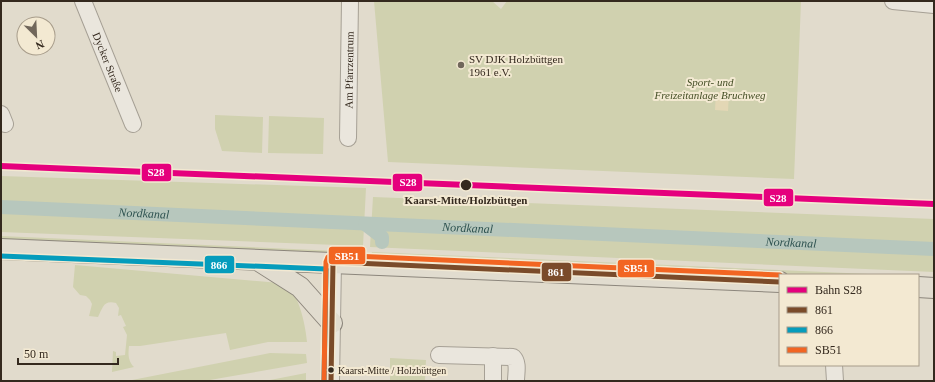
<svg xmlns="http://www.w3.org/2000/svg" width="935" height="382" font-family="Georgia,serif">
	<style>
		.green { fill: #d0d1af }
		.sand { fill: #e3d7b5 }
		.lines { fill: none; stroke-linecap: round; stroke-linejoin: round }
		.canal { stroke: #b7c7bd; stroke-width: 14 }
		.minor-casing { stroke: #a6a095; stroke-width: 18 }
		.major-casing { stroke: #8c867c; stroke-width: 22 }
		.minor { stroke: #eae6dd; stroke-width: 16 }
		.major { stroke: #e1dccf; stroke-width: 20 }
		.bus-1-casing { stroke: #f3e9d2; stroke-width: 8 }
		.bus-2-casing { stroke: #f3e9d2; stroke-width: 8 }
		.bus-3-casing { stroke: #f3e9d2; stroke-width: 8 }
		.bus-1 { stroke: #7a4b2a; stroke-width: 5 }
		.bus-2 { stroke: #059cbc; stroke-width: 5 }
		.bus-3 { stroke: #f26522; stroke-width: 5 }
		.rail-1-casing { stroke: #f3e9d2; stroke-width: 9 }
		.rail-1 { stroke: #e5007d; stroke-width: 6 }
		.poi-dot { fill: #71675b; stroke: #f3e9d2; stroke-width: 1.5 }
		.stop-dot { fill: #34291e; stroke: #f3e9d2; stroke-width: 1.5 }
		.labels { text-anchor: middle; dominant-baseline: central; stroke-width: 4; stroke-linejoin: round; paint-order: stroke }
		.bus-label { font-size: 10px; fill: #34291e; stroke: #f3e9d2; text-anchor: start }
		.poi-label { font-size: 11px; fill: #34291e; stroke: #f3e9d2; text-anchor: start }
		.street-label { font-size: 11px; fill: #34291e; stroke: #f3e9d2 }
		.park-label { font-size: 11px; font-style: italic; fill: #454f26; stroke: #f3e9d2 }
		.stop-label { font-size: 11px; font-weight: bold; fill: #34291e; stroke: #f3e9d2 }
		.water-label { font-size: 12px; font-style: italic; fill: #2f5351; stroke: #f3e9d2 }
		.line-badge { stroke: #f3e9d2; stroke-width: 1.5 }
		.badge-label { font-size: 11px; text-anchor: middle; font-weight: bold; fill: #fff }
	</style>
	<rect width="100%" height="100%" fill="#e1dbcc"/>
	<path class="green" d="M374,1H492L501,9L507,1H801L794,179L388,162Z
		M215,115L263,117L262,153L222,151L215,129Z
		M269,116L324,118L323,154L268,153Z
		M1,176L366,188L363,246L1,232Z
		M373,197L934,219V272L370,247Z
		M1,236L360,252L361,255L1,239Z
		M372,252L891,275H809L371,255Z
		M75,265L280,283C283,285 289,287 291,290C300,300 306,328 307,342H268L230,350L226,333L140,346H129C128,354 128,361 134,367L112,372L113,351L116,352V356L125,355L127,335L123,327L126,326L121,315L118,316L119,308L116,303C103,300 103,308 98,317L89,316L92,304L90,300L86,296L80,295L73,287Z
		M270,353L306,354L307,363L204,381H127Z
		M390,358L426,360L425,381H390Z
		M306,373V381H265Z"/>
	<path class="sand" d="M716,92H729L728,111L715,110Z"/>
	<g class="lines">
		<g class="canal">
			<path id="s1" d="M1,207L934,249"/>
			<path d="M365,224L382,237V242"/>
		</g>
		<defs>
			<g id="minor">
				<path id="s2" d="M83,1L133,124"/>
				<path d="M893,1L934,5"/>
				<path d="M1,114L5,124"/>
				<path id="s3" d="M348,138L350,1"/>
				<path d="M439,355L513,357C519,363 516,373 516,381"/>
				<path d="M493,356V381"/>
				<path d="M834,365L835,381"/>
				<path d="M331,381L333,262"/>
			</g>
			<path id="major" d="M1,249L780,282
				M259,261L300,287L332,323
				M918,287L934,288"/>
		</defs>
		<use href="#minor" class="minor-casing"/>
		<use href="#major" class="major-casing"/>
		<use href="#minor" class="minor"/>
		<use href="#major" class="major"/>
		<defs>
			<path id="bus-1" d="M333,262L780,282
				M331,381L333,262"/>
			<path id="bus-2" d="M1,256L326,269L324,381"/>
			<path id="bus-3" d="M324,381L326,262L328,257L331,255L780,275"/>
		</defs>
		<use href="#bus-1" class="bus-1-casing"/>
		<use href="#bus-2" class="bus-2-casing"/>
		<use href="#bus-3" class="bus-3-casing"/>
		<use href="#bus-1" class="bus-1"/>
		<use href="#bus-2" class="bus-2"/>
		<use href="#bus-3" class="bus-3"/>
		<defs>
			<path id="rail-1" d="M1,166L934,204"/>
		</defs>
		<use href="#rail-1" class="rail-1-casing"/>
		<use href="#rail-1" class="rail-1"/>
	</g>
	<circle class="poi-dot" cx="461" cy="65" r="4"/>
	<g class="stop-dot">
		<circle cx="466" cy="185" r="6"/>
		<circle cx="331" cy="370" r="3.5"/>
	</g>
	<g class="labels">
		<g class="bus-label">
			<text x="338" y="370">Kaarst-Mitte / Holzbüttgen</text>
		</g>
		<g class="poi-label">
			<text x="469" y="59">SV DJK Holzbüttgen<tspan x="469" dy="13">1961 e.V.</tspan></text>
		</g>
		<g class="street-label">
			<text stroke="none"><textPath href="#s2" startOffset="66">Dycker Straße</textPath></text>
			<text stroke="none"><textPath href="#s3" startOffset="68">Am Pfarrzentrum</textPath></text>
		</g>
		<g class="park-label">
			<text x="710" y="82">Sport- und<tspan x="710" dy="13">Freizeitanlage Bruchweg</tspan></text>
		</g>
		<g class="stop-label">
			<text x="466" y="200">Kaarst-Mitte/Holzbüttgen</text>
		</g>
		<g class="water-label">
			<text stroke="none"><textPath href="#s1" startOffset="143">Nordkanal</textPath></text>
			<text stroke="none"><textPath href="#s1" startOffset="467">Nordkanal</textPath></text>
			<text stroke="none"><textPath href="#s1" startOffset="791">Nordkanal</textPath></text>
		</g>
	</g>
	<g class="line-badge">
		<rect x="141" y="163" width="31" height="19" rx="4" fill="#e5007d"/>
		<rect x="392" y="173" width="31" height="19" rx="4" fill="#e5007d"/>
		<rect x="763" y="188" width="31" height="19" rx="4" fill="#e5007d"/>
		<rect x="328" y="246" width="38" height="19" rx="4" fill="#f26522"/>
		<rect x="204" y="255" width="31" height="19" rx="4" fill="#059cbc"/>
		<rect x="617" y="259" width="38" height="19" rx="4" fill="#f26522"/>
		<rect x="541" y="262" width="31" height="20" rx="4" fill="#7a4b2a"/>
	</g>
	<g class="badge-label">
		<text x="156" y="176">S28</text>
		<text x="408" y="186">S28</text>
		<text x="778" y="202">S28</text>
		<text x="347" y="260">SB51</text>
		<text x="219" y="269">866</text>
		<text x="636" y="272">SB51</text>
		<text x="556" y="276">861</text>
	</g>
	<rect width="935" height="382" fill="none" stroke="#34291e" stroke-width="4"/>
	<rect x="779" y="274" width="140" height="92" fill="#f3e9d2" stroke="#a79c8a"/>
	<rect x="787" y="287" width="20" height="6" fill="#e5007d" stroke="#a79c8a"/>
	<text x="815" y="294" font-size="12" fill="#34291e">Bahn S28</text>
	<rect x="787" y="307" width="20" height="6" fill="#7a4b2a" stroke="#a79c8a"/>
	<text x="815" y="314" font-size="12" fill="#34291e">861</text>
	<rect x="787" y="327" width="20" height="6" fill="#059cbc" stroke="#a79c8a"/>
	<text x="815" y="334" font-size="12" fill="#34291e">866</text>
	<rect x="787" y="347" width="20" height="6" fill="#f26522" stroke="#a79c8a"/>
	<text x="815" y="354" font-size="12" fill="#34291e">SB51</text>
	<g transform="translate(36 36) rotate(156)"><circle r="19" fill="#f3e9d2" stroke="#a79c8a"/>
	<path d="M0-3L7 15L0 10L-7 15Z" fill="#71675b"/>
	<text y="-6" font-size="11" font-weight="bold" text-anchor="middle" fill="#34291e">N</text>
	</g>
	<path d="M18 358v6h100v-6" fill="none" stroke="#34291e" stroke-width="2"/>
	<text x="24" y="358" font-size="12" fill="#34291e" stroke="#f3e9d2" stroke-width="3" paint-order="stroke">50 m</text>
</svg>
